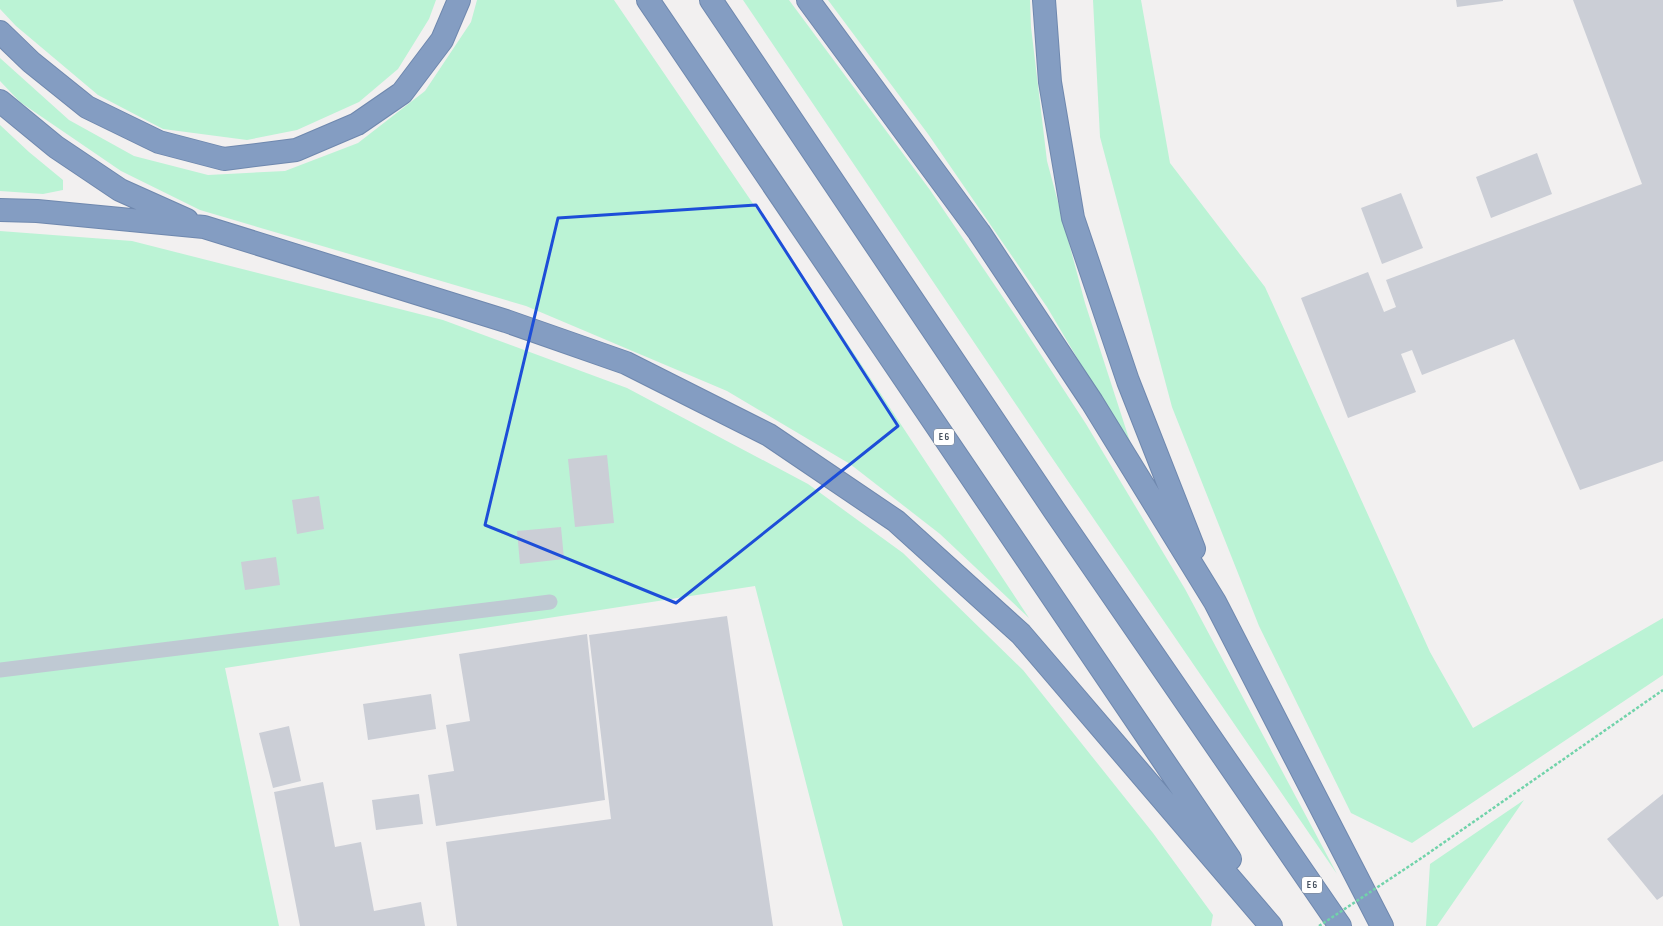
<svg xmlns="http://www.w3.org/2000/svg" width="1663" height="926" font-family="'Sofia Sans Condensed',sans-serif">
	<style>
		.green { fill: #bbf3d5 }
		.building { fill: #cbced6 }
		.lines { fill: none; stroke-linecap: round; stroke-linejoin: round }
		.motorway-casing { stroke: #6f88ae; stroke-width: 24 }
		.path { stroke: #71d3aa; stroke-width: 2.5; stroke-dasharray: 3 2; stroke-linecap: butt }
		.service { stroke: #bfc9d3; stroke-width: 15 }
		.motorway { stroke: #849dc2; stroke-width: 22 }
		.path-bridge { stroke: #71d3aa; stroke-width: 2.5; stroke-dasharray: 3 2; stroke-linecap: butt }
		.marked { fill: none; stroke: #1d4ed8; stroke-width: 3; stroke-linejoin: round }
		.labels { text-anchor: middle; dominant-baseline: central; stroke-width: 4; stroke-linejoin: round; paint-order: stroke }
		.shield { fill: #fff; stroke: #7e858f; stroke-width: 1 }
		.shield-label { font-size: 10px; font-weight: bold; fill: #46515f }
	</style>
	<rect width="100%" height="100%" fill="#f2f0f0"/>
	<path class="green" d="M0,0H436L429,19L398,69L359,102L297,130L247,140L163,129L98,95L16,26L0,9Z
		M477,0H614L816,296L1029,618L940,534L850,464L727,391L526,306L200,210L121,171L20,102L0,81V58L69,120L134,156L208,175L285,171L358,143L425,91L471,22Z
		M743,0H789L930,190L1017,318L1086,424L1185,589L1337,874L1048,452Z
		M828,0H1030L1031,27L1047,161L1085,303L1134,454L1047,307L928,134Z
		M1093,0H1141L1170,163L1265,287L1430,652L1473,728L1663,618V675L1412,843L1351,813L1259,626L1172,407L1100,137Z
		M0,125L29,152L63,180V190L43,194L0,191Z
		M0,231L132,241L443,320L627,388L808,484L903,553L1023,670L1153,833L1213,915L1211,926H843L755,586L225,668L279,926H0Z
		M1524,800L1437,926H1426L1430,864Z"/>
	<path class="building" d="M1456,0H1503V1L1457,7Z
		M1573,0H1663V461L1580,490L1514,339L1422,375L1412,350L1401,354L1416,392L1348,418L1301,298L1368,272L1384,312L1396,307L1386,280L1642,184Z
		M1537,153L1552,194L1491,218L1476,177Z
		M1401,193L1423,248L1382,264L1361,208Z
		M607,455L614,523L575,527L568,459Z
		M319,496L324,529L297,534L292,500Z
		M561,527L564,559L520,564L517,531Z
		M276,557L280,585L245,590L241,562Z
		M727,616L773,926H457L446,842L611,819L589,635Z
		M587,634L605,800L436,826L428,775L454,771L446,725L470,721L459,654Z
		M431,694L436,729L368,740L363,704Z
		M289,726L301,781L273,788L259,733Z
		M323,782L335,847L361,842L374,911L421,902L425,926H300L274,792Z
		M419,794L423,824L376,830L372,800Z
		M1663,794V896L1657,900L1607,839Z"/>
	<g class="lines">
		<defs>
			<path id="motorway" d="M648,0L1230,859
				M711,0L1054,510L1340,926
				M808,0L979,232L1092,402L1215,602L1382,926
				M1044,0L1050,82L1073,218L1128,381L1194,549
				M0,32L31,62L87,107L159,142L224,159L296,150L357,124L402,93L442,40L459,0
				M0,101L56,147L120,190L187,220
				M0,210L37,211L204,227L506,321L626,363L769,435L896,521L1021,634L1271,926"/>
		</defs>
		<use href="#motorway" class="motorway-casing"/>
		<path class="path" d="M1423,857L1663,690"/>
		<path class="service" d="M0,670L550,602"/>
		<use href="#motorway" class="motorway"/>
		<path class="path-bridge" d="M1319,926L1423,857"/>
	</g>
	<path class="marked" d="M756,205L898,426L676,603L485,525L558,218Z"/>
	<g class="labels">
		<g class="shield">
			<rect x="934" y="429" width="20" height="16" rx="3"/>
			<rect x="1302" y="877" width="20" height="16" rx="3"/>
		</g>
		<g class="shield-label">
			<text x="944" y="437">E 6</text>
			<text x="1312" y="885">E 6</text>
		</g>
	</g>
</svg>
